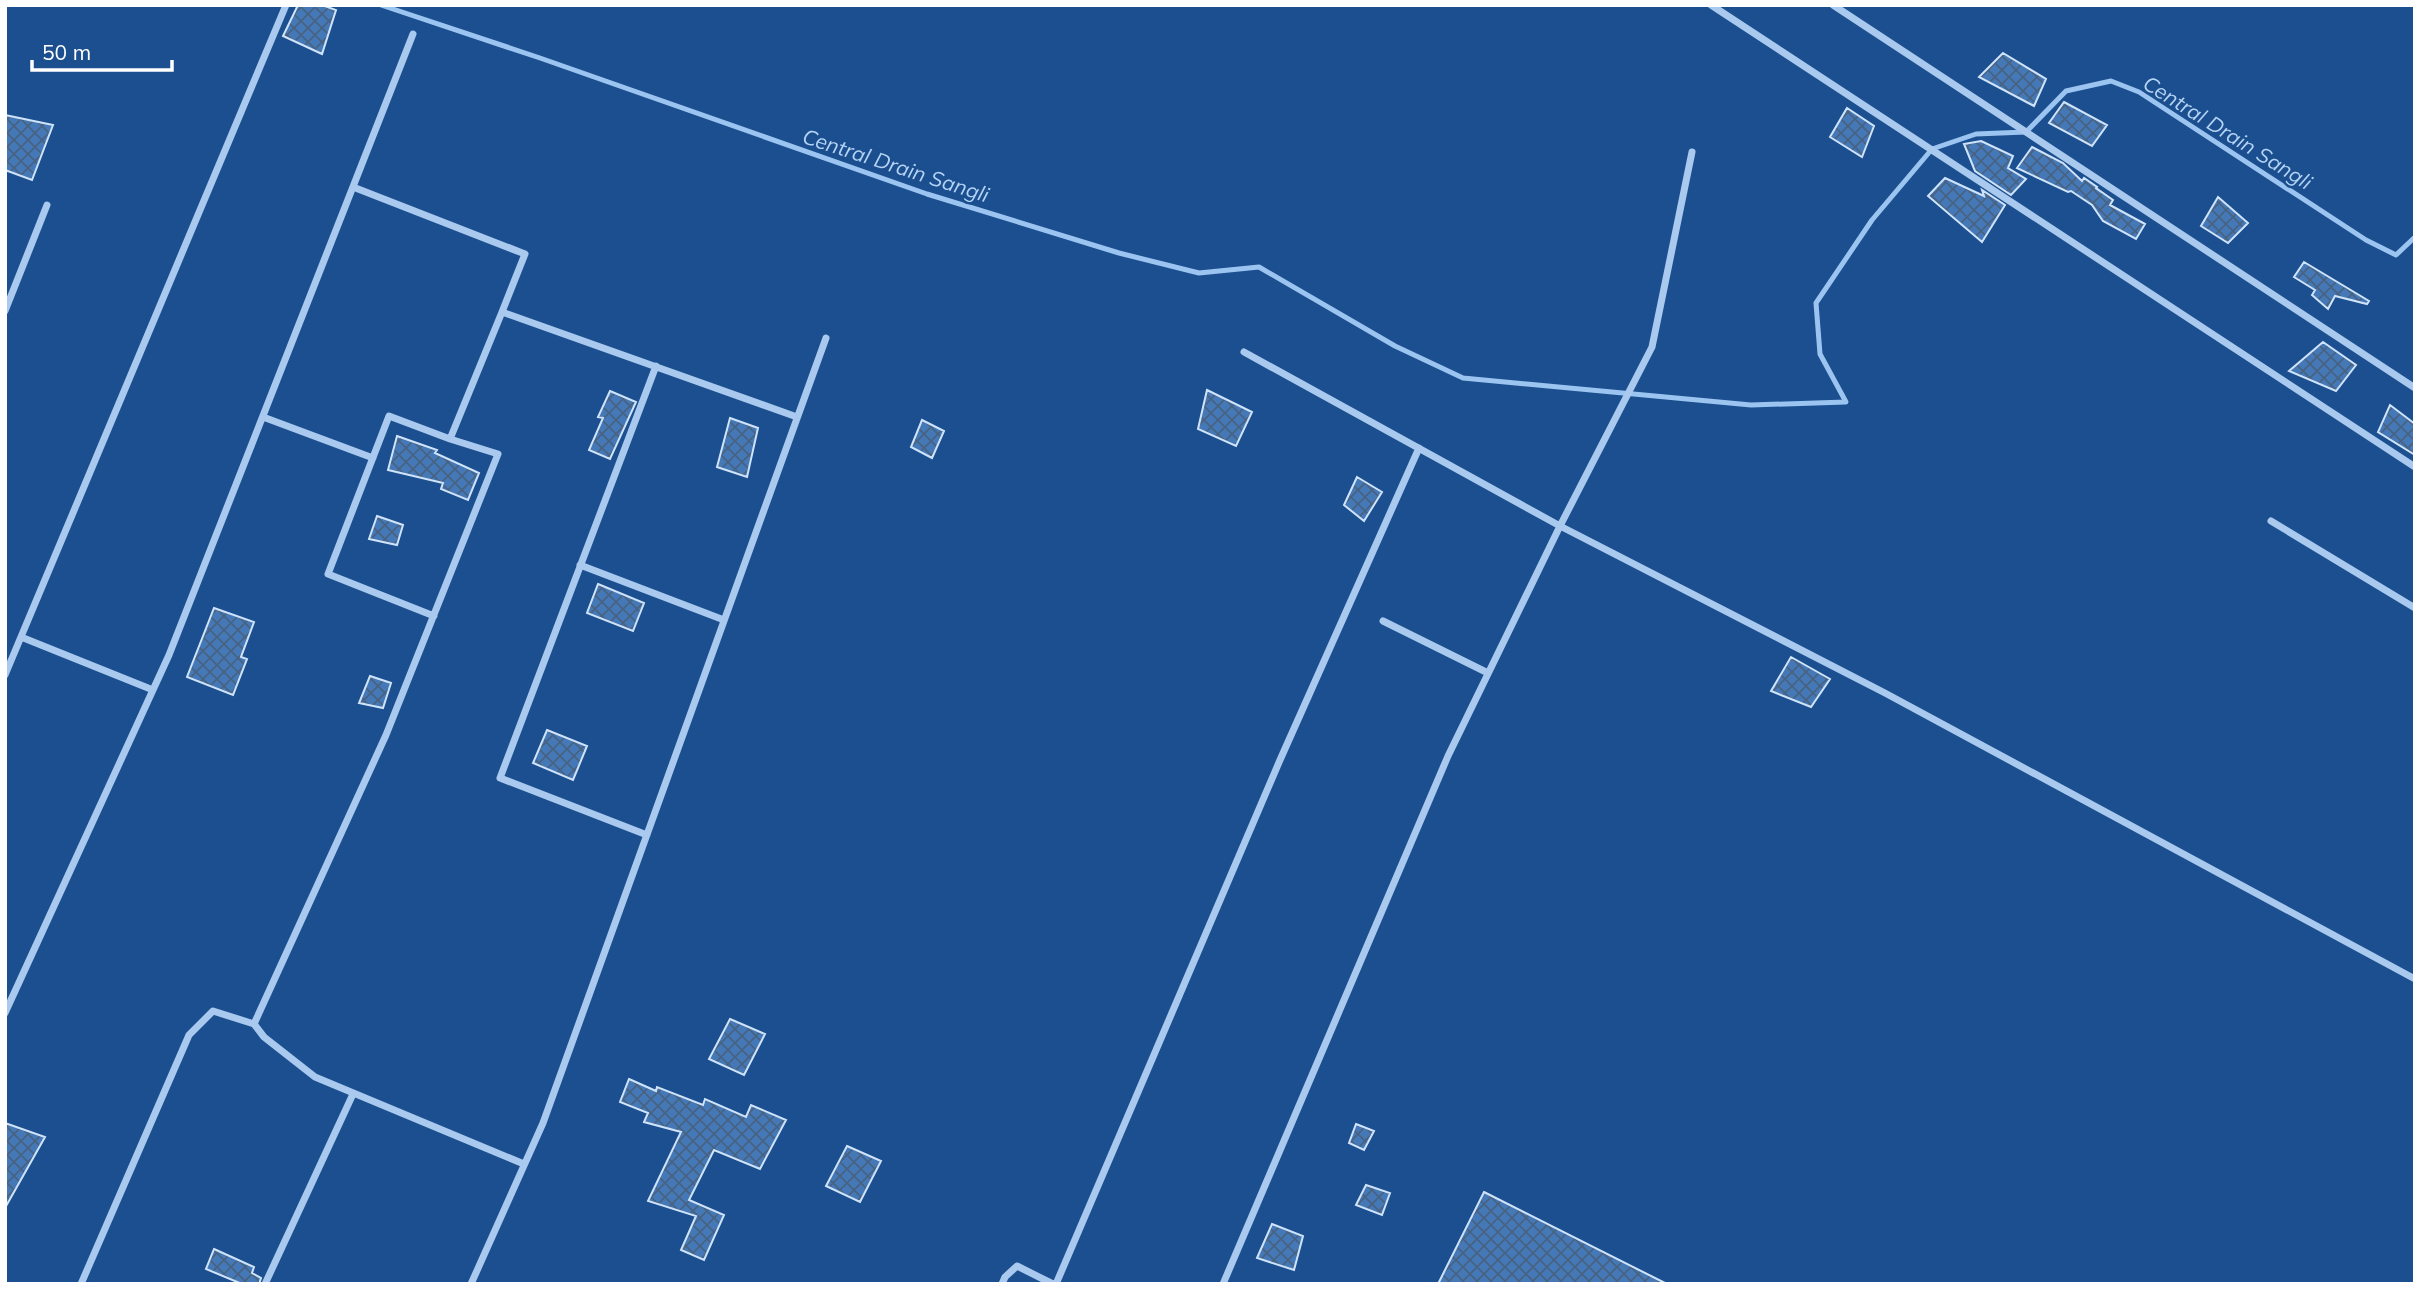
<svg xmlns="http://www.w3.org/2000/svg" width="2420" height="1289" font-family="Mulish,sans-serif">
	<style>
		.lines { fill: none; stroke-linecap: round; stroke-linejoin: round }
		.stream { stroke: #9cc4f0; stroke-width: 5 }
		.building { fill: url(#building-cross-hatch); stroke: #cfe3fa; stroke-width: 2 }
		.minor { stroke: #a9c9ee; stroke-width: 7 }
		.labels { text-anchor: middle; dominant-baseline: central; stroke-width: 5; stroke-linejoin: round; paint-order: stroke }
		.water-label { font-size: 21px; font-style: italic; fill: #b5d3f5; stroke: #1b4f8f }
	</style>
	<defs>
		<pattern id="building-cross-hatch" width="8" height="8" patternUnits="userSpaceOnUse" patternTransform="scale(1.75)"><rect width="8" height="8" fill="#4478b7"/><path d="M0 0l8 8M0 8l8-8" fill="none" stroke="#486282"/></pattern>
	</defs>
	<rect width="100%" height="100%" fill="#1b4f8f"/>
	<g class="lines">
		<path class="stream" d="M381,5L540,58L927,194L1119,253L1199,273L1259,267L1395,346L1463,378L1751,405L1846,402L1820,354L1816,303L1872,220L1932,149L1976,134L2026,132L2066,91L2111,81L2139,92L2366,240L2396,255L2415,237"/>
	</g>
	<path class="building" d="M298,5H322L336,10L322,54L283,36Z
		M2003,53L2046,79L2034,106L1979,77Z
		M2064,102L2107,125L2092,146L2049,123Z
		M1847,108L1874,126L1862,157L1830,137Z
		M5,115L53,125L32,180L5,170Z
		M1981,141L2013,156L2008,168L2026,179L2011,195L1975,171L1964,144Z
		M2032,147L2063,163L2082,181L2084,178L2097,187L2096,188L2113,200L2110,205L2145,224L2136,239L2103,221L2092,205L2071,191L2068,192L2017,168Z
		M1945,178L1984,196L1982,190L2005,205L1982,242L1928,196Z
		M2218,197L2248,223L2228,243L2201,226Z
		M2304,262L2369,301L2367,304L2335,296L2328,309L2312,295L2315,290L2294,277Z
		M2323,342L2356,365L2336,391L2289,371Z
		M1207,390L1252,412L1236,446L1198,429Z
		M610,391L636,402L610,459L589,450L603,418L598,417Z
		M2390,405L2415,424V455L2378,432Z
		M730,418L758,428L747,477L717,467Z
		M922,420L944,431L932,458L911,447Z
		M397,436L437,450L435,453L479,473L468,500L441,489L443,483L388,470Z
		M1357,477L1382,492L1364,521L1344,505Z
		M377,516L403,525L397,545L369,539Z
		M598,584L644,603L633,631L587,613Z
		M214,608L254,622L241,657L247,659L233,695L187,677Z
		M1791,657L1830,679L1811,707L1771,691Z
		M370,676L391,683L383,708L359,703Z
		M547,730L587,746L573,780L533,763Z
		M730,1019L765,1034L744,1075L709,1059Z
		M629,1079L656,1091L657,1087L703,1105L705,1099L746,1117L751,1105L786,1120L760,1169L714,1150L689,1200L724,1215L704,1260L681,1250L696,1216L648,1201L681,1132L644,1122L648,1113L620,1102Z
		M5,1123L45,1137L5,1208Z
		M1356,1124L1374,1131L1364,1150L1349,1143Z
		M847,1146L881,1161L860,1202L826,1186Z
		M1366,1185L1390,1193L1382,1215L1356,1205Z
		M1484,1192L1667,1284H1438Z
		M1272,1224L1303,1236L1294,1270L1257,1258Z
		M214,1249L254,1267L252,1273L261,1278L259,1284H242L206,1269Z"/>
	<g class="lines">
		<path class="minor" d="M1711,5L2415,467
			M1833,5L2415,388
			M353,187L525,254L502,312L797,417
			M5,311L47,205
			M1244,352L1560,526L1885,693L2415,979
			M263,417L373,458
			M2271,521L2415,608
			M580,565L724,620
			M434,616L328,574L389,416L450,439
			M1383,621L1488,673
			M21,637L153,690
			M5,675L286,5
			M647,835L500,778L656,366
			M5,1013L169,655L413,34
			M254,1024L386,735L498,454L450,439L502,312
			M81,1284L189,1035L213,1011L254,1024L264,1037L315,1077L524,1164
			M265,1284L353,1094
			M471,1284L543,1123L826,338
			M1002,1284L1005,1277L1017,1266L1053,1284
			M1056,1284L1280,760L1419,448
			M1223,1284L1448,756L1560,526L1652,347L1692,152"/>
	</g>
	<g class="labels">
		<g class="water-label">
			<text transform="translate(2228 132) rotate(32)">Central Drain Sangli</text>
			<text transform="translate(896 165) rotate(18)">Central Drain Sangli</text>
		</g>
	</g>
	<rect width="2420" height="1289" fill="none" stroke="#ffffff" stroke-width="14"/>
	<path d="M32 60v10h140v-10" fill="none" stroke="#ffffff" stroke-width="3.5"/>
	<text x="42" y="60" font-size="21" fill="#ffffff" stroke="#1b4f8f" stroke-width="5" paint-order="stroke">50 m</text>
</svg>
